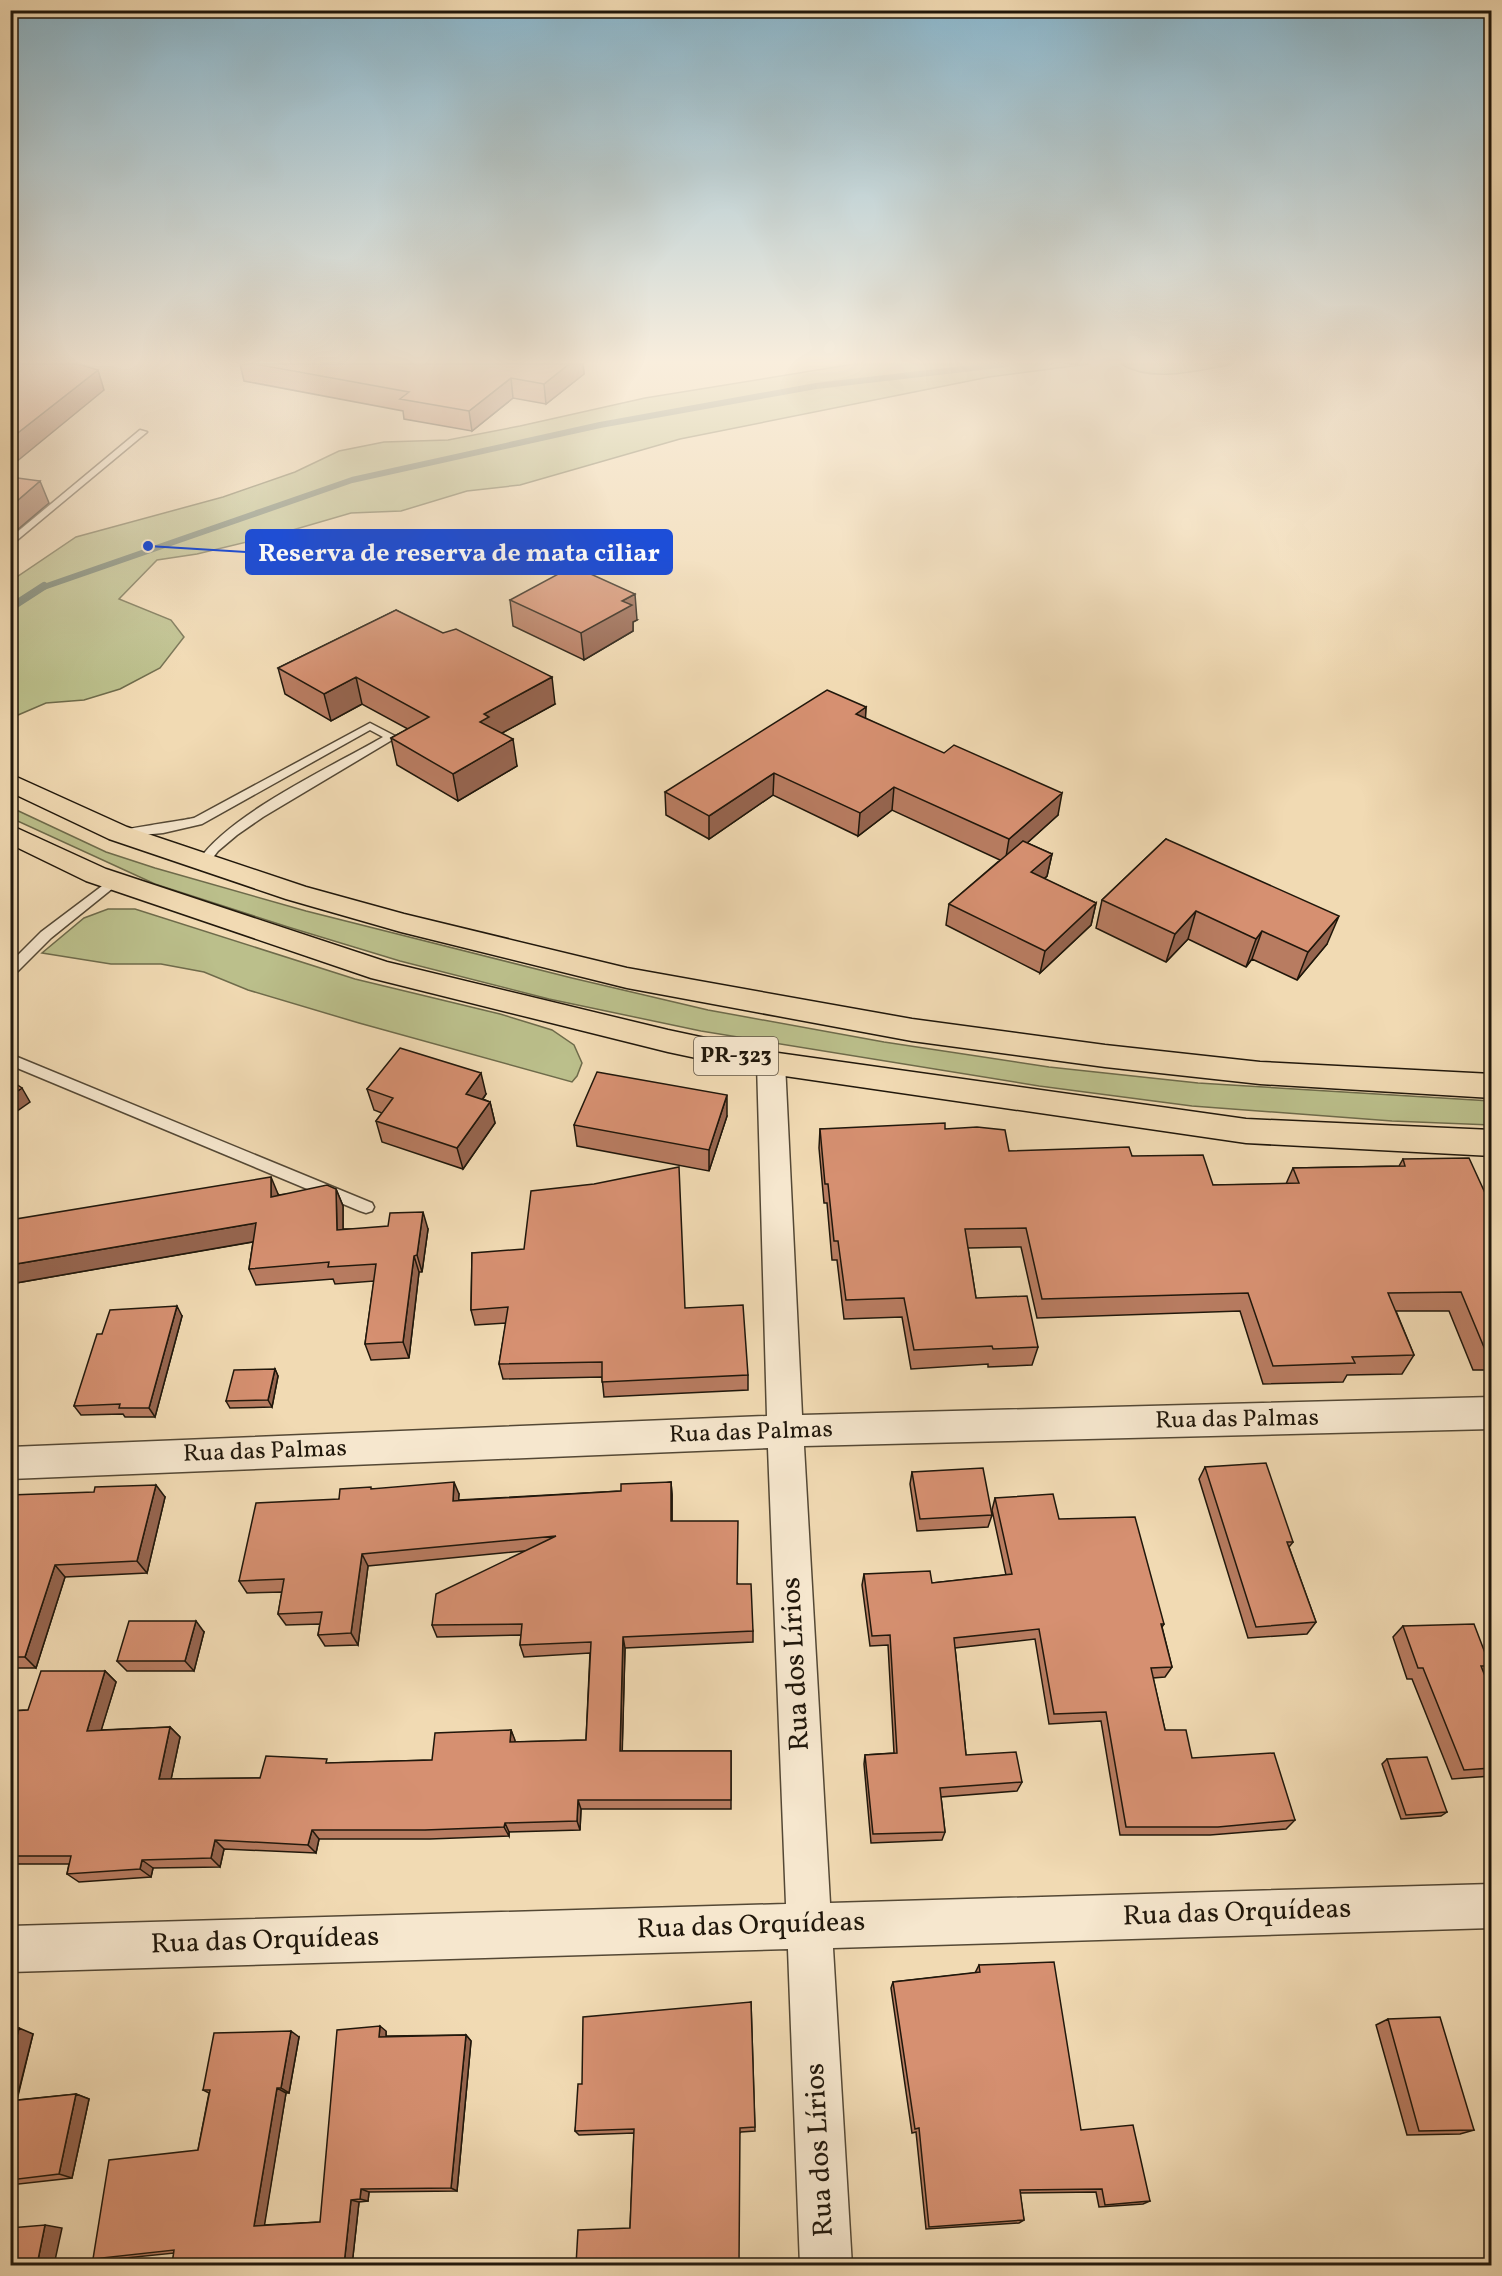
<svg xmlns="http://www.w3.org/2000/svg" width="1502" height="2276" font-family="Vollkorn,serif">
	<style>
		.green { fill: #bbbf8b; stroke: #6e6b4b; stroke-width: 1.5 }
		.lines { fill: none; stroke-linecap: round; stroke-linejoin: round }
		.stream-far1 { stroke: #6a7969; stroke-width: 6 }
		.stream { stroke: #6a7969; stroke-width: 8 }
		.service-casing { stroke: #544835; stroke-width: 3 }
		.minor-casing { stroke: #544835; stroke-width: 3 }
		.trunk-casing { stroke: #20170b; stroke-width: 3 }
		.service { fill: #f6e7ce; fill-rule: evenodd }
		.minor { fill: #f6e7ce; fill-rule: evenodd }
		.trunk { fill: #f1dab3; fill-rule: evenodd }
		.wall { fill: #b87c61; stroke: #20170b; stroke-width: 1.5 }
		.shaded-wall { fill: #96654f; stroke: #20170b; stroke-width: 1.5 }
		.building { fill: #d69071; stroke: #20170b; stroke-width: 1.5 }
		.labels { text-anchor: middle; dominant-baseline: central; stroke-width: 5; stroke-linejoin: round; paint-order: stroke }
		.shield { fill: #f6e7ce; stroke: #605546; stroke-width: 1.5 }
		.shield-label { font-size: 22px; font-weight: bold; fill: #20170b }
		.street-label { font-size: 24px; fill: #20170b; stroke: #f6e7ce }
		.near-street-label { font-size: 28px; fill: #20170b; stroke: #f6e7ce }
		.leader { fill: none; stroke: #1d4ed8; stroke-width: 2 }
		.callout-dot { fill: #1d4ed8; stroke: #f6e7ce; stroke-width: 2 }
		.callout { fill: #1d4ed8; stroke: #1d4ed8; stroke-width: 2 }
		.callout-label { font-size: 26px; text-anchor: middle; font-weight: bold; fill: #fff }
	</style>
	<rect width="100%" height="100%" fill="#f1dab3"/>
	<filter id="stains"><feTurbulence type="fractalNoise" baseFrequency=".00333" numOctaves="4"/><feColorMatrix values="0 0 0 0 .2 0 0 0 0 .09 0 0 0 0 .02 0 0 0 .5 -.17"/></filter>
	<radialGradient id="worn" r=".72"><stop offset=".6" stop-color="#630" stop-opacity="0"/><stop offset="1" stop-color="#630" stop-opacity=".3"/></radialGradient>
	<path class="green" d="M854,364H1089L989,377L680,439L520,485L467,491L401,511L351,513L272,536L197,554L157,560L119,599L171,620L184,637L160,668L120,689L84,700L46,703L11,718V581L76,537L223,497L295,472L339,451L384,442L448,440L520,426L645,398Z
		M1121,364H1234C1199,370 1153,384 1121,364Z
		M10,807L106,852L155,868L306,911L572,978L708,1010L884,1042L1049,1067L1198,1083L1491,1101V1125L1392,1121L1192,1106L1039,1086L701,1031L549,999L400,961L288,927L155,884L11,818Z
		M108,909H135L355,979L500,1014L552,1030L574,1045L582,1063L577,1076L572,1082L359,1023L248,990L204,972L161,964H111L42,953L84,918Z"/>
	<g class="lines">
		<path class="stream-far1" d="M41,588L352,480L600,425L816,386L1007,364"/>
		<path class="stream" d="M10,608L44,586"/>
		<defs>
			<path id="service" d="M140,430L147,432L10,546V538Z
				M370,723L397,737L263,817L237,835L218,851L208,864L204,865L198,861C231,813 331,767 383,737L370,730L202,824L163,833L121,837L115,833C119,829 181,821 194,818Z
				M114,877L120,881L118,884L51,938L15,974L10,975V963L41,932Z
				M10,1054L372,1203L374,1207L372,1211L366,1213L360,1211L10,1065Z"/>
			<path id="minor" d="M771,1053L781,1056L785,1063L802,1415L1492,1397V1429L804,1446L830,1903L1492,1884V1928L833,1948L852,2266H800L788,1949L10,1972V1926L786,1904L768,1448L10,1479V1447L767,1416L757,1063L761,1056Z"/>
			<path id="trunk" d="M10,774L127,827L306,887L404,914L627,968L912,1019L1105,1045L1260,1062L1492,1074V1098L1260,1084L1105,1067L912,1041L627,988L401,932L286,899L109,839L10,792Z
				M10,825L106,869L387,962L668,1030L771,1052L1246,1119L1492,1130V1156L1246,1143L771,1074L668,1052L371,978L86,881L10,844Z"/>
		</defs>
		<use href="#service" class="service-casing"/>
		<use href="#minor" class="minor-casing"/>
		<use href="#trunk" class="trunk-casing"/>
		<use href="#service" class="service"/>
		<use href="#minor" class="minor"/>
		<use href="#trunk" class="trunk"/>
	</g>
	<path class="wall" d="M240,364H583L584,374L546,404L513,398L472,431L404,419L403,411L244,381Z
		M510,600L637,620L633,622V631L584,660L513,626Z
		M396,610L555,704L502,733L517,766L458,801L397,765L391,738L408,729L362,704L331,721L285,694L278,668Z
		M866,707L865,718L1058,815L1027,843L1052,854L1047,876L1044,879L1096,903L1091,925L1040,973L946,925L949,904L1000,860L892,810L858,836L773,795L709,839L666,815L665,792Z
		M1166,839L1327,944L1297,980L1252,959L1246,967L1188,939L1166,962L1096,928L1102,900Z
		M367,1089L486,1094L483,1099L490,1102L495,1123L463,1169L382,1142L376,1121L382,1113L374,1110Z
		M727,1116L709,1171L577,1146L574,1125Z
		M820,1129H945L1009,1151L1132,1156L1213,1185L1286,1184L1293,1168L1399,1166L1403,1159L1491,1206V1370H1473L1449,1311H1396L1414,1355L1402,1374L1347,1375L1343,1382L1263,1384L1240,1311L1037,1318L1021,1247L968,1248L976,1298L1038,1347L1032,1365L988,1367V1364L911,1369L902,1317L844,1319L837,1260H832L827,1203H824L819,1148Z
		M336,1189L343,1206V1229H428L422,1272H419L409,1358L371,1360L365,1344L374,1281L335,1284L333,1279L256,1285L249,1269L253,1242L10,1284V1220L278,1194V1195Z
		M472,1253L685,1308L748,1375V1390L604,1397L602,1377L503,1379L499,1364L506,1323L475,1325L471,1310Z
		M182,1316L155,1417H125L123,1414L81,1415L74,1406L102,1334Z
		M275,1369L278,1376L272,1407L230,1408L226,1401Z
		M1205,1467L1293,1542L1289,1547L1316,1622L1307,1634L1248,1638L1199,1479Z
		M912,1472L992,1515L988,1527L917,1531L910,1484Z
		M671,1482L672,1495V1521L738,1584L753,1631V1642L625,1648L622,1751H731V1809H581L580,1830L509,1832V1836L430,1839H319L316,1853L224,1849L220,1867L153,1868L151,1877L79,1882L67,1874L69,1864H10V1711L28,1710L105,1671L116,1682L101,1730L170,1727L180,1737L171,1779L260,1778L330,1763L432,1760L511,1730L515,1742L586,1740L590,1653L524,1657L520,1645L521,1635L437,1637L432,1625L524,1551L368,1566L358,1645L325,1646L318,1635L320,1624L286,1625L278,1614L282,1592L247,1593L239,1581L339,1499L372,1489L459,1494L458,1500L621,1491Z
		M10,1495L165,1497L147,1573L65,1577L36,1668H10Z
		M995,1498L1059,1519L1164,1624L1162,1627L1172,1667L1165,1677L1153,1678L1165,1730L1192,1758L1295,1820L1286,1829L1210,1835H1120L1101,1721L1049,1724L1035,1639L955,1648L966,1755L1022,1782L1017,1791L941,1797L945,1832L942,1840L871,1843L864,1764L865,1755L894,1753L888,1645L870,1646L862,1585L864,1574L932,1583L1006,1575L992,1510Z
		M1403,1626L1490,1666L1483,1672L1491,1691V1776L1452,1779L1412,1679H1407L1393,1637Z
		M204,1632L194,1671H127L117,1661Z
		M1387,1759L1447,1812L1441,1816L1401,1819L1382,1764Z
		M979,1965L1081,2130L1150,2201L1143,2204L1099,2207L1096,2192L1020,2193L1024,2220L1019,2223L926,2229L916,2132L912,2133L891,1988L893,1982L975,1973Z
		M751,2002L755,2131L741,2132L630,2228L634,2133L579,2135L575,2131L582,2084Z
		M1388,2019L1474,2130L1460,2134L1407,2135L1376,2025Z
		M10,2029L33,2034L17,2100L76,2094L89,2099L72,2178L10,2185Z
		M386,2031V2036L466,2035L471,2041L457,2191L369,2192L368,2201L359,2202L352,2265H172L174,2253L106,2260L93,2259L198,2150L209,2093L203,2090L299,2037L289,2093H286L264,2225L320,2222Z"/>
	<path class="shaded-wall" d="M569,364H583L584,374L546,404L544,384Z
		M98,370L104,390L10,467V439Z
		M511,378L513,398L472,431L469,411Z
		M40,481L49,503L10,536V507Z
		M635,594L637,620L633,622V631L584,660L581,633L622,601Z
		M356,677L362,704L331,721L324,694Z
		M552,677L555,704L493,738L480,722L484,714Z
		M866,707L865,730L856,714Z
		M513,739L517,766L458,801L453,774Z
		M774,773L773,795L709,839V816Z
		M894,787L892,810L858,836L860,813Z
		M1062,793L1058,815L1005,863L1009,839Z
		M1052,854L1047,876L1027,894L1031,872Z
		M1096,903L1091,925L1040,973L1045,951Z
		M1196,911L1188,939L1166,962L1175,934Z
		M1339,916L1327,944L1297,980L1308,952Z
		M1262,931L1252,959L1246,967L1256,939Z
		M481,1073L486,1094L471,1115L466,1094Z
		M22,1088L30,1102L10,1116V1096Z
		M727,1095V1116L709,1171V1150Z
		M490,1102L495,1123L463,1169L457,1148Z
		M271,1177L278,1194V1214L271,1197Z
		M336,1189L343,1206V1247L337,1230Z
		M423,1212L428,1229L422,1272L417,1255Z
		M256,1223L263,1240L10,1284V1265Z
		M414,1256L419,1272L409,1358L403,1342Z
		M177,1306L182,1316L155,1417L149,1408Z
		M275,1369L278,1376L272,1407L268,1400Z
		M454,1482L459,1494L458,1513L453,1501Z
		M671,1482L672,1495V1533L671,1521Z
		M156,1485L165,1497L147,1573L137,1561Z
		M362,1554L368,1566L358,1645L351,1633Z
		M55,1565L65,1577L36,1668L25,1657Z
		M196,1621L204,1632L194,1671L185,1661Z
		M623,1637L625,1648L622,1761L620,1751Z
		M105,1671L116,1682L98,1741L87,1731Z
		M170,1727L180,1737L169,1789L159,1779Z
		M511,1730L515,1740L514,1752L510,1742Z
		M578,1800L581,1809L580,1830L577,1821Z
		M505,1823L509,1832V1836L504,1827Z
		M312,1830L319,1839L316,1853L308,1845Z
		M215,1840L224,1849L220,1867L211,1858Z
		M142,1860L153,1868L151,1877L140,1869Z
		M380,2026L386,2031V2042L379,2037Z
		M19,2028L33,2034L15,2106L10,2104V2064Z
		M291,2031L299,2037L289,2093L281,2088Z
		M466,2035L471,2041L457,2191L451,2188Z
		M277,2088L286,2093L264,2228L254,2226Z
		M76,2094L89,2099L72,2178L59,2174Z
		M361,2189L369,2192L368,2201L360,2199Z
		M351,2200L359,2202L352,2265H344Z
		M45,2225L62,2228L54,2265H37Z"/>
	<path class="building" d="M10,364H78L98,370L10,439Z
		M255,364H569L544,384L511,378L469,411L400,399L409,392Z
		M10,477L40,481L10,507Z
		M573,566L635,594L622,601L632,605L581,633L510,600Z
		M396,610L443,633L456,629L552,677L484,714L489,717L480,722L513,739L453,774L391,738L429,717L356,677L324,694L278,668Z
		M827,690L866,707L856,714L944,753L954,745L1062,793L1009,839L894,787L860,813L774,773L709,816L665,792Z
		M1166,839L1339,916L1308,952L1262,931L1256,939L1196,911L1175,934L1102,900Z
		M1023,841L1052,854L1031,872L1096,903L1045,951L949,904Z
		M400,1048L481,1073L466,1094L490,1102L457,1148L376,1121L393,1098L367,1089Z
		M597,1072L727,1095L709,1150L574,1125Z
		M10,1080L22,1088L10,1096Z
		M945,1123V1129L977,1127L1005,1130L1009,1151L1129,1147L1132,1156L1203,1155L1213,1185L1299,1183L1293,1168L1405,1166L1403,1159L1469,1158L1491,1206V1352H1486L1461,1292L1388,1293L1414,1355L1352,1357L1355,1363L1273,1366L1248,1293L1042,1299L1026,1228L965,1229L976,1298L1027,1296L1038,1347L993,1349L992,1346L914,1350L904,1298L846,1300L838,1241H834L828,1184H825L820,1129Z
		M679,1167L685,1308L743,1305L748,1375L602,1382V1362L499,1364L508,1307L471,1310L472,1253L524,1249L531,1191L594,1184Z
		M271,1177V1197L327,1185L336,1189L337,1230L388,1226L390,1213L423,1212L417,1255L414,1256L403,1342L365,1344L376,1264L328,1267L329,1262L249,1269L256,1223L10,1265V1220Z
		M177,1306L149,1408H119L120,1404L74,1406L97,1334H102L110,1310Z
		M275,1369L268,1400L226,1401L234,1370Z
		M1266,1463L1293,1542H1287L1316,1622L1256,1627L1205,1467Z
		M983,1468L992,1515L920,1519L912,1472Z
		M454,1482L453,1501L621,1491V1484L671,1482V1521H738L737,1584H751L753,1631L623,1637L620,1751H731V1800H578L577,1821L505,1823L504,1827L425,1830H312L308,1845L215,1840L211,1858L142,1860L140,1869L67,1874L71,1856H10V1711L28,1710L41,1671H105L87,1731L170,1727L159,1779L260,1778L266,1756L327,1759L326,1763L432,1760L435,1733L511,1730L510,1742L586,1740L591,1642L520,1645L522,1624L432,1625L436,1594L556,1536L362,1554L351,1633L318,1635L322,1612L278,1614L284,1579L239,1581L256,1503L339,1499L340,1489L371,1487V1489Z
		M156,1485L137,1561L55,1565L25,1657H10V1495L94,1492L95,1487Z
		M1053,1494L1059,1519L1135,1517L1164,1624H1161L1172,1667L1151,1668L1165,1730H1186L1192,1758L1274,1753L1295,1820L1218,1827H1126L1106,1712L1054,1714L1039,1629L954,1638L966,1755L1016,1752L1022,1782L940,1788L945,1832L873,1834L865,1755L897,1753L890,1635L872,1636L864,1574L930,1571L932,1583L1012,1574L995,1498Z
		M129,1621H196L185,1661H117Z
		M1474,1624L1490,1666H1481L1491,1691V1768L1464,1770L1423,1668H1418L1403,1626Z
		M1427,1757L1447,1812L1406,1815L1387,1759Z
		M1054,1962L1081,2130L1133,2125L1150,2201L1105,2205L1102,2189L1020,2190L1024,2220L929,2227L919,2128L915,2129L893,1982L980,1972L979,1965Z
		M751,2002L755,2127L740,2128L739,2265H576L578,2230L630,2228L634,2129L575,2131L578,2084H582L583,2017Z
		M1440,2017L1474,2130L1419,2131L1388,2019Z
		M380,2026L379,2037L466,2035L451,2188L361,2189L360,2199L351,2200L344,2265H172L174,2250L93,2259L109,2160L198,2150L210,2090H203L214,2033L291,2031L281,2088H277L254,2226L320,2222L337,2030Z
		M19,2028L10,2064V2029Z
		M76,2094L59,2174L10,2180V2101Z
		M45,2225L37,2265H10V2228Z
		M1304,2264L1305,2265H1280Z"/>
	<linearGradient id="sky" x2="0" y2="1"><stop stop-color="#89b7ce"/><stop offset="0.53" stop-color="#f9eedd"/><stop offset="1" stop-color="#f9eedd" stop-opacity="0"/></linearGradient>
	<rect width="1502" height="683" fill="url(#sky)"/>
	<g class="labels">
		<rect class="shield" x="694" y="1037" width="84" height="38" rx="4.5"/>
		<g class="shield-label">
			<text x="736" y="1056">PR-323</text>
		</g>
		<g class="street-label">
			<text transform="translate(1237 1420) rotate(-1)">Rua das Palmas</text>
			<text transform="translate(751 1433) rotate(-2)">Rua das Palmas</text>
			<text transform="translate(265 1452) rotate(-2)">Rua das Palmas</text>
		</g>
		<g class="near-street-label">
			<text transform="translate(796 1664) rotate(-93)">Rua dos Lírios</text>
			<text transform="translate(1237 1913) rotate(-2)">Rua das Orquídeas</text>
			<text transform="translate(751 1926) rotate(-2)">Rua das Orquídeas</text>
			<text transform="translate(265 1941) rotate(-2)">Rua das Orquídeas</text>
			<text transform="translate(820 2150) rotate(-93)">Rua dos Lírios</text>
		</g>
	</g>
	<path class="leader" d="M148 546L246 552"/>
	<circle class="callout-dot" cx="148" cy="546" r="6"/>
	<rect class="callout" x="246" y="530" width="426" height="44" rx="6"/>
	<g class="callout-label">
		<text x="459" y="561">Reserva de reserva de mata ciliar</text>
	</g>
	<rect width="1502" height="2276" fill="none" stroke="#f1dab3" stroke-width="36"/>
	<rect x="12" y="12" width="1478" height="2252" fill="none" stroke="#20170b" stroke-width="3"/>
	<rect x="18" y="18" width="1466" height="2240" fill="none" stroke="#20170b" stroke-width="1.5"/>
	<rect width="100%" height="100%" filter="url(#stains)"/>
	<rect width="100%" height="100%" fill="url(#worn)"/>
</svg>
